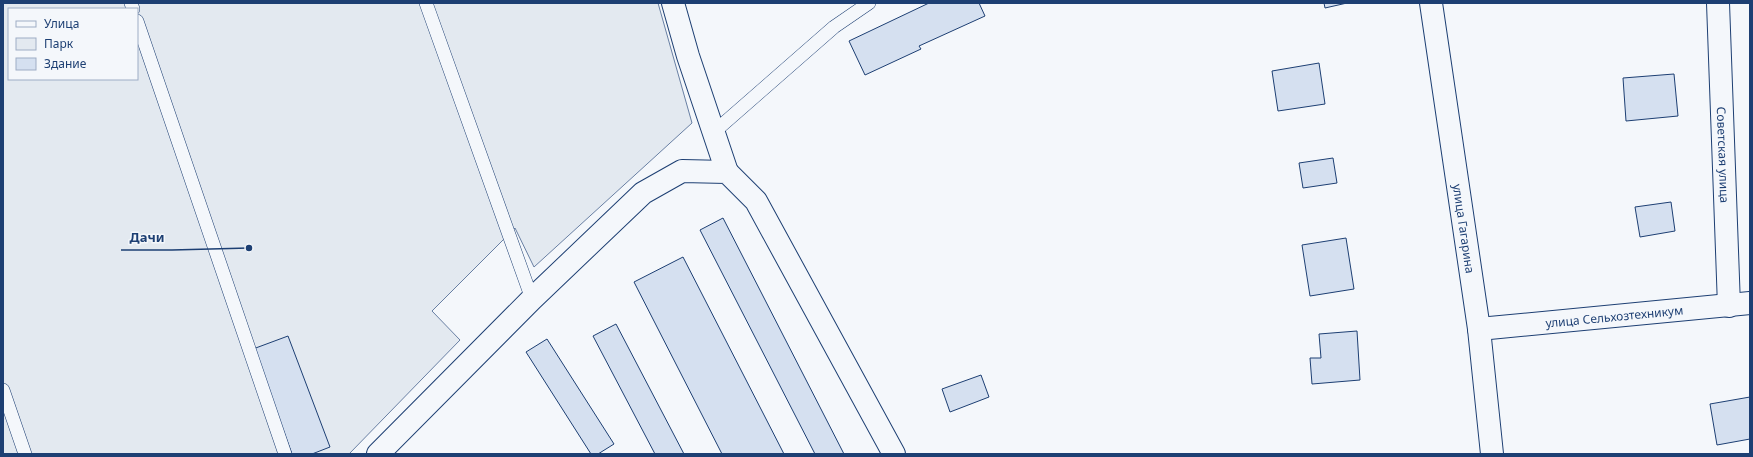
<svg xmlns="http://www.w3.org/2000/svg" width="1753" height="457" font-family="'Noto Sans',sans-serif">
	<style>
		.green { fill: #e3e9f0; stroke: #687fa3; fill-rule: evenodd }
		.building { fill: #d5e0f0; stroke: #1d3f73 }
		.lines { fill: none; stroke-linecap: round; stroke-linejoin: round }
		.service-casing { stroke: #1d3f73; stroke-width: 14 }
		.minor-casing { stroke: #1d3f73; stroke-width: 24 }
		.tertiary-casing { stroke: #1d3f73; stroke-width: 24 }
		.service { stroke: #f4f7fb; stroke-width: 13 }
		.minor { stroke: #f4f7fb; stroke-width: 22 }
		.tertiary { stroke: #f4f7fb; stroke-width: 22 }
		.labels { text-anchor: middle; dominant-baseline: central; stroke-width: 3; stroke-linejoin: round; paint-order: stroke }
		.street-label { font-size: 12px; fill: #1d3f73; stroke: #f4f7fb }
		.leader { fill: none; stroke: #1d3f73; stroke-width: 1.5 }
		.callout-dot { fill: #1d3f73; stroke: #f4f7fb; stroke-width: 1.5 }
		.callout-label { font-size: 13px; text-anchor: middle; font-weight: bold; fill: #1d3f73; stroke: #f4f7fb; stroke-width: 3; stroke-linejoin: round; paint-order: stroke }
	</style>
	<rect width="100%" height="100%" fill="#f4f7fb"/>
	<path class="green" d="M3,3H658L692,123L534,267L515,228L432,311L460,340L349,454H3ZM9,9H137V79H9Z"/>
	<path class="building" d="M929,3H979L985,16L919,46L921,49L865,75L849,41Z
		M1324,3H1347L1325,8Z
		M1319,63L1325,104L1278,111L1272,71Z
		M1674,74L1678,116L1626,121L1623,78Z
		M1333,158L1337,183L1303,188L1299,163Z
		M1671,202L1675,231L1640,237L1635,207Z
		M723,218L844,454H815L700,230Z
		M1346,238L1354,289L1310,296L1302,245Z
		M683,257L784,454H722L634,282Z
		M616,324L684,454H655L593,336Z
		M1357,331L1360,380L1312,384L1310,358H1321L1319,334Z
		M288,336L330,447L312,454H292L253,349Z
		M547,339L614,444L598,454H591L526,352Z
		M981,375L989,397L950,412L942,389Z
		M1750,397V439L1717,445L1710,404Z"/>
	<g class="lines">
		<defs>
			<path id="service" d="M131,3L133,9
				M426,3L532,299
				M137,21L285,454
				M714,132L834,27L869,3
				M3,390L25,454"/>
			<g id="minor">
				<path d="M673,3L688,56L727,172"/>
				<path id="s1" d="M1718,3L1729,306"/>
				<path id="s2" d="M1479,329L1750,303"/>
				<path d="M378,454L532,299L643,193L682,171L727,172L756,201L894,454"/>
			</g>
			<g id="tertiary">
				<path id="s3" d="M1431,3L1479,329L1492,454"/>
			</g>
		</defs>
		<use href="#service" class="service-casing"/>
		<use href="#minor" class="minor-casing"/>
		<use href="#tertiary" class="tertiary-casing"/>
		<use href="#service" class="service"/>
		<use href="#minor" class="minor"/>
		<use href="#tertiary" class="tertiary"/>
	</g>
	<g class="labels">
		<g class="street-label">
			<text stroke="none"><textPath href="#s1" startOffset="152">Советская улица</textPath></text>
			<text stroke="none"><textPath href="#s3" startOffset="228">улица Гагарина</textPath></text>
			<text stroke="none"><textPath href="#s2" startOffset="136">улица Сельхозтехникум</textPath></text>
		</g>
	</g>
	<path class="leader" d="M249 248L172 250H121"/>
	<circle class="callout-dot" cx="249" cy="248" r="4"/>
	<g class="callout-label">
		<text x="147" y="242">Дачи</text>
	</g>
	<rect width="1753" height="457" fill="none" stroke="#1d3f73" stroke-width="8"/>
	<rect x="8" y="8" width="130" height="72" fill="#f4f7fb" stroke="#9eadc5"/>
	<rect x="16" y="21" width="20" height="6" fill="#f4f7fb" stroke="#9eadc5"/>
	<text x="44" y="28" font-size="12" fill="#1d3f73">Улица</text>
	<rect x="16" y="38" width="20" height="12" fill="#e3e9f0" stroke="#9eadc5"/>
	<text x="44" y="48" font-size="12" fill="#1d3f73">Парк</text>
	<rect x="16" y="58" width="20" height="12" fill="#d5e0f0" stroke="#9eadc5"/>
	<text x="44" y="68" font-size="12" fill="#1d3f73">Здание</text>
</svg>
